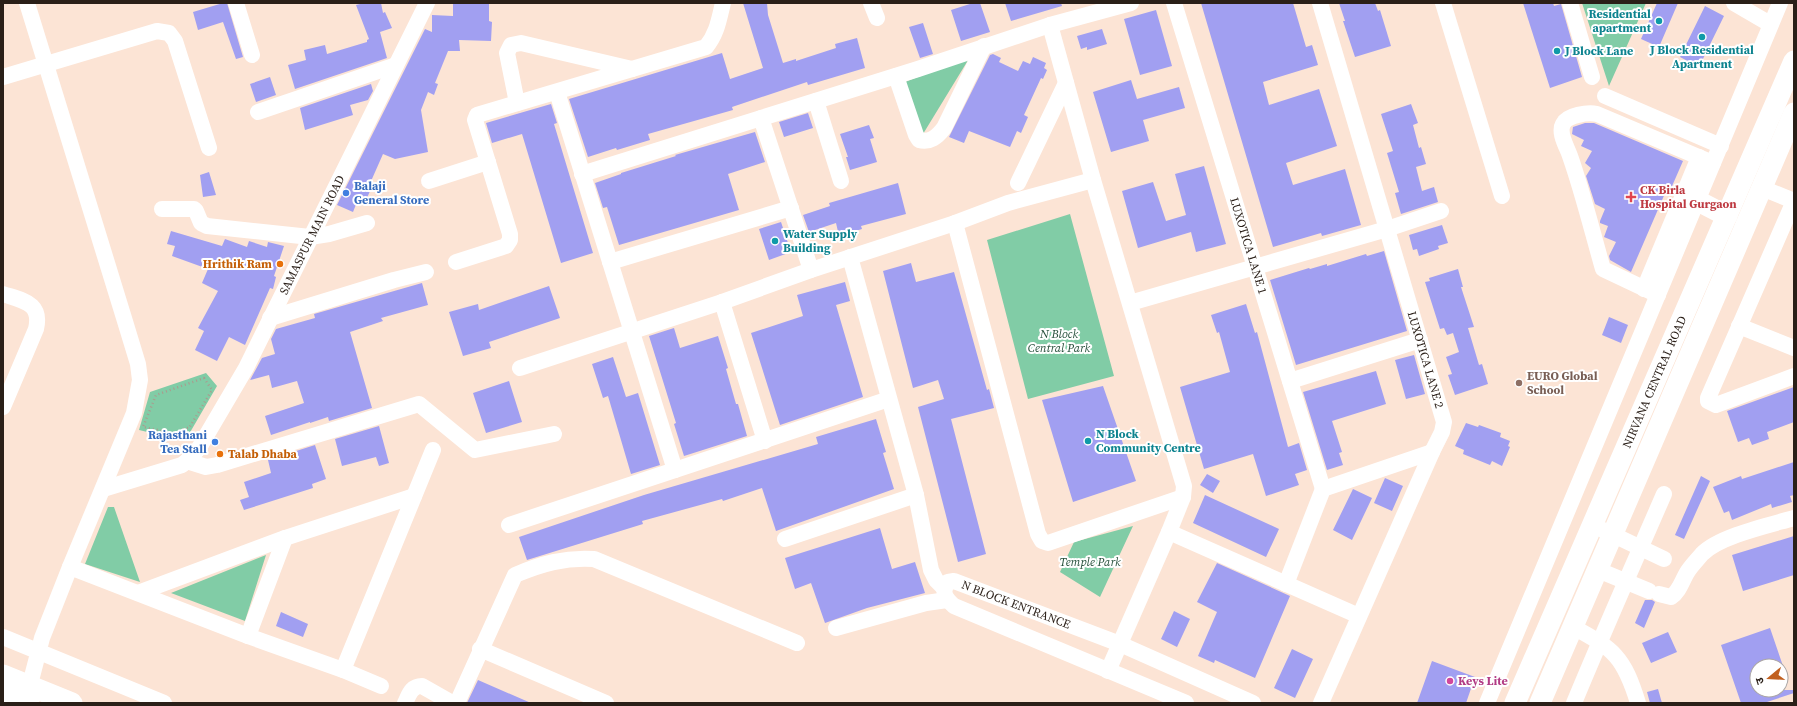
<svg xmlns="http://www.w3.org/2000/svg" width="1797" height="706" font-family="'Source Serif 4','Noto Sans Devanagari',serif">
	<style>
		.green { fill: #81cca6 }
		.building { fill: #a19ff1 }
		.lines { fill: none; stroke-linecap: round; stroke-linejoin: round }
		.path { stroke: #ac998d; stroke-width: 2.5; stroke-dasharray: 1 3; stroke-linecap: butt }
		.minor { stroke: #fff; stroke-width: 16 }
		.major { stroke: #fff; stroke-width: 21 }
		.culture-dot { fill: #0f9aa8; stroke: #fff; stroke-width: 1.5 }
		.shop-dot { fill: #3f7fe0; stroke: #fff; stroke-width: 1.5 }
		.health-dot { fill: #e0444e; stroke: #fff; stroke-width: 1.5 }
		.food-dot { fill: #e8710a; stroke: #fff; stroke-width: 1.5 }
		.education-dot { fill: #8d6e63; stroke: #fff; stroke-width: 1.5 }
		.hotel-dot { fill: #d1479c; stroke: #fff; stroke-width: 1.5 }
		.labels { text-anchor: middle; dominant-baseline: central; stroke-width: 4; stroke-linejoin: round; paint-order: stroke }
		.culture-label { font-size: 12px; font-weight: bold; fill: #0d838f; stroke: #fff; text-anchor: start }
		.shop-label { font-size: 12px; font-weight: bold; fill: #366cbe; stroke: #fff; text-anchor: start }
		.health-label { font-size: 12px; font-weight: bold; fill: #be3a42; stroke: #fff; text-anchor: start }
		.street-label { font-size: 12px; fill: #2a1f18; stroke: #fff }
		.food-label { font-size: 12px; font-weight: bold; fill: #c56008; stroke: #fff; text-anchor: end }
		.park-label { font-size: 12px; font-style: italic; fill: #254f3a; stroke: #fff }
		.education-label { font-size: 12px; font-weight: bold; fill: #785e54; stroke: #fff; text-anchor: start }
		.hotel-label { font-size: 12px; font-weight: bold; fill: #b23c85; stroke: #fff; text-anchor: start }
	</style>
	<rect width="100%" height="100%" fill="#fce4d5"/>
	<path class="green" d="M1582,3H1646L1609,86Z
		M970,57L923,134L905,82Z
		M1070,214L1114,376L1028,399L987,240Z
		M206,373L217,386L185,441L139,430L150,392Z
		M108,507H114L140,582L85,564Z
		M1133,526L1100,597L1060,572L1074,542Z
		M266,555L245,621L171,593Z"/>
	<path class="building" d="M223,3H227L243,57L236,59L223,22L198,30L193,12Z
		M364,3H381L383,13L385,12L392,28L380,32L387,58L295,89L288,65L306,60L304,50L325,45L327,54L367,42V40L369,39L356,5Z
		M453,3H489V21L492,22L491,41L459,40L460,51H448L435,83L438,84L434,95L428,92L421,110L428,152L395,159L383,154L368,188L371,189L366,200L359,197L353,212L337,205L425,29L432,32V15L453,16Z
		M743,3H767L768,15L783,63L796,59V61L836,48L835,44L857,38L865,68L808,85L807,82L732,107L733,110L648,134L650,140L617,150L616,148L588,157L569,99L722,53L730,79L763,68Z
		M973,3H980L990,32L961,41L951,10Z
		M1005,3H1061L1062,6L1011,21Z
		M1201,3H1293L1306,47L1312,45L1318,65L1263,82L1269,105L1319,89L1337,146L1286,163L1293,185L1345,169L1361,225L1322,236L1321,233L1273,247Z
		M1339,3H1375L1378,11L1380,10L1391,46L1355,57L1343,21H1345Z
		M1523,3H1553L1554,6L1561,4L1582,77L1550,88Z
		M1657,3H1678L1659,47L1641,39Z
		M1705,6L1724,16L1699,67L1680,57Z
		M1156,10L1172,66L1140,75L1124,19Z
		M923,23L933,54L920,58L909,27Z
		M1102,29L1107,44L1087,50V47L1081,49L1077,36Z
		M993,54L1001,58L999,62L1018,71L1023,61L1030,64L1033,57L1046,63L1044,68L1047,70L1043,79L1041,78L1024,115L1028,117L1021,133L1017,131L1010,147L969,131L964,143L949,137L990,55Z
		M270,77L276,95L256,102L250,84Z
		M1131,80L1137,99L1179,87L1185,108L1143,120L1149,141L1111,152L1093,92Z
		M371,84L373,91L368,100L350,105L353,115L305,130L300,108Z
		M551,104L557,123L554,124L593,253L561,263L522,134L492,143L486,123Z
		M1411,104L1418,123L1413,125L1419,148L1421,147L1426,164L1416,167L1422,191L1434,187L1438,202L1401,214L1395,193L1399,192L1387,153L1393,151L1381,114Z
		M808,113L813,128L784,137L779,122Z
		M1585,123H1594L1683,161L1669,193L1666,191L1631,272L1610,260L1609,256L1616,242L1604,237L1608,226L1600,223V221L1605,209L1595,204L1586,176L1591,168L1585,163L1592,151L1581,146L1584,140L1572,134L1573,127Z
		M869,125L874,138L870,139L877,162L850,170L846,157H848L840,134Z
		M755,132L765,162L728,174L739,210L619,245L607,207L603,208L595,183L621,174V173L676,156L675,155Z
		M1204,166L1226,244L1196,252L1191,232L1138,248L1122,191L1153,182L1166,221L1186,215L1175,174Z
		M209,172L216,195L203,197L200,175Z
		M898,183L906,214L861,226L862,229L839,236L836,223L809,232L803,215L830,206L829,203Z
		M781,222L791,252L769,260L759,229Z
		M1442,225L1448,243L1438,246L1439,249L1419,256L1417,249L1413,250L1409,235Z
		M171,231L222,246L225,239L247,247L249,241L267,247L268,242L284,246L274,276L276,277L273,289L270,288L245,345L229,337L217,361L195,350L204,331L198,328L218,291L202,283L208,269L172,256L175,246L167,244Z
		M1384,251L1407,331L1296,365L1270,280L1309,268L1310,269L1327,264V266L1366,254L1367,256Z
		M911,263L916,282L954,272L987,390L989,389L994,408L951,419L986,554L958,562L918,407L944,399L938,380L913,388L883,271Z
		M1458,269L1463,287H1461L1474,327L1468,328L1479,365L1482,364L1488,384L1455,395L1448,375L1452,374L1446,357L1459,352L1453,333L1447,335L1444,328L1440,329L1425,282L1430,281L1429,278Z
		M845,282L850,301L836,305L863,397L780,425L751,333L803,316L797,295Z
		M422,283L428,305L381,318L383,321L350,332L372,408L329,421L328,417L310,423V422L271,435L265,416L304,403L297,381L272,388L269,375L250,380L262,358L275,354L271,339L276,329L315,318L314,314Z
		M549,286L560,318L489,342L491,348L463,356L449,312L478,304L479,310Z
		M1246,304L1255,333L1257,332L1288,447L1299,443L1307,470L1295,474L1299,485L1266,496L1253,454L1204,469L1180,387L1230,372L1219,332L1217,333L1211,315Z
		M1609,317L1628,325L1621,343L1602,335Z
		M674,328L680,348L718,336L728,368L726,369L736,404H738L747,436L684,456L674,424L676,423L649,336Z
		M1414,355L1425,394L1406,399L1395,360Z
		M613,357L626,397L638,393L660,465L631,474L608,396L603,398L592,364Z
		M1376,371L1386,404L1332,421L1342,452L1339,453L1343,465L1327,470L1303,392Z
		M509,381L522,422L486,433L473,393Z
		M1103,386L1136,481L1073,502L1042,400Z
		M1794,387V422L1767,432L1769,439L1752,445L1749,438L1738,442L1727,411Z
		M876,419L886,452L883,453L894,489L776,531L762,488L723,501L722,499L642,521L643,524L527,560L519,537L644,495L818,444L816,437Z
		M1466,423L1478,427L1479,425L1501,433L1500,437L1510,441L1508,446L1510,447L1502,466L1492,461L1490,465L1463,454L1464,450L1455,446Z
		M379,426L389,463L379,466L376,457L342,466L335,439Z
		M315,445L326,479L312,484L313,488L244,510L240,500L249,497L244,482L271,473L268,460Z
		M1794,462V495L1790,496L1792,502L1772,508L1771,504L1732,520L1729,511L1724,513L1713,487L1741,476L1742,479Z
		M1207,474L1220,481L1213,493L1200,485Z
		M1701,476L1710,481L1684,539L1675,535Z
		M1385,478L1403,486L1392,511L1374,503Z
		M1353,489L1372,498L1352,540L1333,530Z
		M1205,495L1279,529L1266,557L1193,523Z
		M880,528L892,569L915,562L925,593L867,608L825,623L811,583L795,589L785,558Z
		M1794,536V575L1743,591L1732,555Z
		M1217,563L1290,596L1255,678L1215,660L1214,663L1198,656L1217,612L1197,602Z
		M1645,600H1652L1655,602L1644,628L1635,623Z
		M1174,611L1190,619L1177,647L1161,639Z
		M281,612L308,624L303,637L276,626Z
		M1770,628L1783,666H1757V690H1794V693L1764,703H1741L1721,645Z
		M1668,632L1677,652L1651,663L1642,643Z
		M1292,649L1313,659L1295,698L1274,688Z
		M1432,661L1475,677L1466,703H1417Z
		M478,680L531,703H467Z
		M1658,689L1662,703H1650L1647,692Z"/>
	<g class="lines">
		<path class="path" d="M204,378L212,390L189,428H184L182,435L143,427L156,395Z"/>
		<g class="minor">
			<path d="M236,3L252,55"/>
			<path d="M871,3L877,18"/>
			<path id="s1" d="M1174,3L1323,489"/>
			<path id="s2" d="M1320,3L1444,422L1442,432L1432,452L1321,703"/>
			<path d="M1443,3L1502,196"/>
			<path d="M1570,3L1592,77"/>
			<path d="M1734,3L1770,24"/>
			<path d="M1050,25L1093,180L1184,486L1183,497L1169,532L1108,671"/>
			<path d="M896,76L916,135L919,140C930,143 937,137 944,128L984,46"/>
			<path d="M3,77L157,31L169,33L175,41L209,148"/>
			<path d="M557,92L675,470"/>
			<path d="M1605,96L1721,146"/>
			<path d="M816,101L841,181"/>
			<path d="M517,103L507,53L511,45L521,43L632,69"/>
			<path d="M258,112L396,65"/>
			<path d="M761,118L811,270"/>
			<path d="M582,174L918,69L1050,25L1131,3"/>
			<path d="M429,181L488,162"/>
			<path d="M1018,183L1066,83"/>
			<path d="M1762,188L1794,201"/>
			<path d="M1794,201L1708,398V401L1716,405L1794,376"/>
			<path d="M162,209H194L196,211L201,223L207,226L310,237L329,234L367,223"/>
			<path d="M955,223L1038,534L1042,541L1048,543L1183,497"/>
			<path d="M850,257L916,495L931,570L936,580L944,588"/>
			<path d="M456,262L506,246L510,240V234L475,120L477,115L706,47C717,34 719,19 723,3"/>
			<path d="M610,262L791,208"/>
			<path d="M1644,289L1699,157"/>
			<path d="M3,294C24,301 42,303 36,329L3,407"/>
			<path d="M1658,295L1603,269C1592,231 1583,193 1570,156C1567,147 1558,133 1563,124C1567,115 1588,112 1597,114L1713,163"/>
			<path d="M722,302L765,441"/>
			<path d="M1130,303L1387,229L1441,211"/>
			<path d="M270,318L394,280L426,272"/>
			<path d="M1739,326L1794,348"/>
			<path d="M520,368L722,302L811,270L955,223L1008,203L1093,180"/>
			<path d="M1290,381L1420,340"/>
			<path d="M187,461L206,467L217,465L419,404L475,450L554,434"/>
			<path id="s3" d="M103,489L182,465L187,461L199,448L246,368L427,3"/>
			<path d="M509,525L889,399"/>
			<path d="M1603,530L1664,559"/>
			<path d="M1169,532L1359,616"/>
			<path d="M785,539L916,495"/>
			<path d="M70,567L248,636L343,670L433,450"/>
			<path d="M1598,570L1649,591"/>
			<path d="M1286,584L1323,489L1432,452"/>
			<path d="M138,593L285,538L414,496"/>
			<path d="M1659,594L1671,597C1680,591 1682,580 1688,571C1692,565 1697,560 1702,554C1719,536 1770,525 1794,518"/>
			<path d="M1573,627C1614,649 1624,657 1638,703"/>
			<path d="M836,628L926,603L947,600"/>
			<path d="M248,636L285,538"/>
			<path d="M3,637L164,703"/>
			<path d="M480,649L606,703"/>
			<path d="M343,670L381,686"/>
			<path d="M27,696L42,638L70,567L134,413L140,380L138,364L124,318L27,3"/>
			<path d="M405,703C409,695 411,686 422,686L452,703"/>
			<path d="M457,703L515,575C541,564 565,557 594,559L797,643"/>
			<path id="s4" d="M1186,703L954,606C945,598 941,592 948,582L954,581L1120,644L1253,703"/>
			<path d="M1487,703L1780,3"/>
			<path d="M1574,703C1603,633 1634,563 1664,494"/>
		</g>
		<g class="major">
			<path d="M1698,201L1727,216"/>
			<path d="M3,675L72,703"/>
			<path d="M3,692L29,703"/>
			<path id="s5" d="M1515,703L1794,61"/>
			<path d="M1540,703L1794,113"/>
		</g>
	</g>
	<g class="culture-dot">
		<circle cx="1659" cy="21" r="4"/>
		<circle cx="1702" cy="37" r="4"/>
		<circle cx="1557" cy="51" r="4"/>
		<circle cx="775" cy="241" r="4"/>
		<circle cx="1088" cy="441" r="4"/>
	</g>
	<g class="shop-dot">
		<circle cx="346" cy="193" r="4"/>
		<circle cx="215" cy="442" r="4"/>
	</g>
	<path class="health-dot" d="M1629 191h4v4h4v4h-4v4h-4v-4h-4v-4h4z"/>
	<g class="food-dot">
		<circle cx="280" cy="264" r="4"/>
		<circle cx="220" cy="454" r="4"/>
	</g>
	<circle class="education-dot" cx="1519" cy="383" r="4"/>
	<circle class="hotel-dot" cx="1450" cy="681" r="4"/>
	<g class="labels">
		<g class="culture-label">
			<text x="1651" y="14" text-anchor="end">Residential<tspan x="1651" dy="14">apartment</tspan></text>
			<text x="1702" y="50" text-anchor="middle">J Block Residential<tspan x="1702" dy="14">Apartment</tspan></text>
			<text x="1565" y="51">J Block Lane</text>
			<text x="783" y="234">Water Supply<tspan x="783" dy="14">Building</tspan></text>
			<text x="1096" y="434">N Block<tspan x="1096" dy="14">Community Centre</tspan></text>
		</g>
		<g class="shop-label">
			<text x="354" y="186">Balaji<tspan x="354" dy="14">General Store</tspan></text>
			<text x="207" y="435" text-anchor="end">Rajasthani<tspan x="207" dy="14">Tea Stall</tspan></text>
		</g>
		<g class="health-label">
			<text x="1640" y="190">CK Birla<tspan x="1640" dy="14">Hospital Gurgaon</tspan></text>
		</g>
		<g class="street-label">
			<text stroke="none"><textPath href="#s3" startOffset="348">SAMASPUR MAIN ROAD</textPath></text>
			<text stroke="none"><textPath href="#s1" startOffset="254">LUXOTICA LANE 1</textPath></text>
			<text stroke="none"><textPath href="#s2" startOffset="372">LUXOTICA LANE 2</textPath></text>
			<text stroke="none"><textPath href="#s5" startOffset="350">NIRVANA CENTRAL ROAD</textPath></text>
			<text stroke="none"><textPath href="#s4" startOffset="352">N BLOCK ENTRANCE</textPath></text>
		</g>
		<g class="food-label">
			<text x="272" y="264">Hrithik Ram</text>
			<text x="228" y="454" text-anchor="start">Talab Dhaba</text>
		</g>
		<g class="park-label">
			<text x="1059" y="334">N Block<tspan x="1059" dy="14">Central Park</tspan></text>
			<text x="1090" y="562">Temple Park</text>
		</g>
		<g class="education-label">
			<text x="1527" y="376">EURO Global<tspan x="1527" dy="14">School</tspan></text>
		</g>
		<g class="hotel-label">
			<text x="1458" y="681">Keys Lite</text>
		</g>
	</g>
	<rect width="1797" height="706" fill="none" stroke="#2a1f18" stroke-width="8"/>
	<g transform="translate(1769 678) rotate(252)"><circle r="19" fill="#ffffff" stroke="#aaa5a3"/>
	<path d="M0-3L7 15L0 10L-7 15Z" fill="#c1601f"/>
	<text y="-6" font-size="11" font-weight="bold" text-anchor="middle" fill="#2a1f18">उ</text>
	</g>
</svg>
